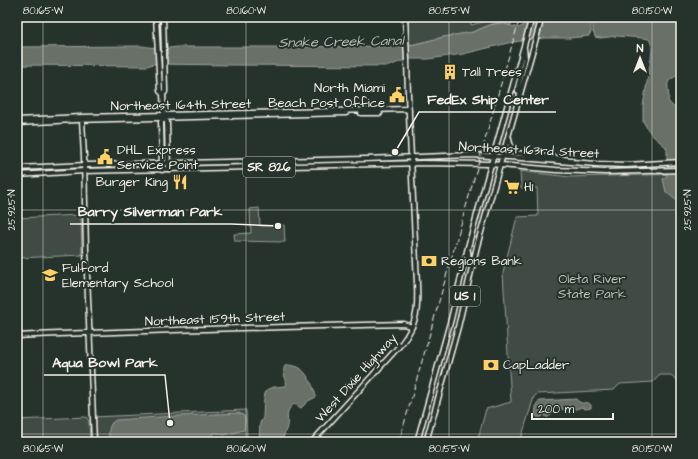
<svg xmlns="http://www.w3.org/2000/svg" width="698" height="459" font-family="'Architects Daughter',sans-serif">
	<style>
		.green { fill: #414b45; stroke: #9a9e96 }
		.water { fill: #676f68; stroke: #9fa39b }
		.lines { fill: none; stroke-linecap: round; stroke-linejoin: round }
		.secondary-casing { stroke: #f4f1e8; stroke-width: 7 }
		.primary-casing { stroke: #f4f1e8; stroke-width: 7 }
		.secondary { stroke: #26332d; stroke-width: 4 }
		.primary { stroke: #26332d; stroke-width: 4 }
		.rail { stroke: #f4f1e8; stroke-width: 1; stroke-dasharray: 6 3; stroke-linecap: butt }
		.ticks { fill: none; stroke: #f4f1e8; stroke-width: 1; stroke-opacity: 0.45 }
		.labels { text-anchor: middle; dominant-baseline: central; stroke-width: 4; stroke-linejoin: round; paint-order: stroke }
		.shield { fill: #26332d; stroke: #b6b8b0; stroke-width: 1 }
		.shield-label { font-size: 12px; font-weight: bold; fill: #f4f1e8 }
		.poi-label { font-size: 13px; fill: #f4f1e8; stroke: #26332d; text-anchor: start }
		.street-label { font-size: 13px; fill: #f4f1e8; stroke: #26332d }
		.park-label { font-size: 13px; fill: #bebfb7; stroke: #26332d }
		.water-label { font-size: 14px; font-style: italic; fill: #bcbdb5; stroke: #26332d }
		.leader { fill: none; stroke: #f4f1e8; stroke-width: 1.5 }
		.callout-dot { fill: #f4f1e8; stroke: #26332d; stroke-width: 1.5 }
		.callout-label { font-size: 14px; text-anchor: middle; font-weight: bold; fill: #f4f1e8; stroke: #26332d; stroke-width: 4; stroke-linejoin: round; paint-order: stroke }
		.neatline { fill: none; stroke: #f4f1e8; stroke-width: 1.5 }
		.ticks-label { font-size: 10px; text-anchor: middle; fill: #f4f1e8 }
	</style>
	<rect width="100%" height="100%" fill="#26332d"/>
	<filter id="ink" filterUnits="userSpaceOnUse"><feTurbulence type="fractalNoise" baseFrequency=".025" numOctaves="2"/><feDisplacementMap in="SourceGraphic" scale="8" xChannelSelector="R" yChannelSelector="G"/><feConvolveMatrix kernelMatrix="1 2 1 2 8 2 1 2 1" color-interpolation-filters="sRGB"/></filter>
	<g filter="url(#ink)">
		<path class="green" d="M408,17H470L471,25L490,20L489,17H514L511,25L502,22L492,24L473,32L444,37L411,45L409,42Z
			M520,171L570,177L681,174V381H678L671,375H660L653,382L620,384L614,390L537,394L534,397L520,442H477L486,409L511,402L503,273L517,217L538,216L537,188H521Z
			M259,208L260,226L284,225L285,242L235,241L234,234L251,233L250,209Z
			M79,215L81,217L82,255L17,258V218Z
			M246,410L247,442H94L93,417Z
			M86,417L89,421L90,442H17V420Z"/>
		<path class="water" d="M602,17H681C681,30 677,44 679,57C680,62 681,68 679,73C677,78 670,77 668,83C667,89 670,94 668,101C672,106 677,109 681,113V209L677,201L666,192L663,179L667,176V150L666,147L653,136L647,128L643,121V106L651,59L652,50L651,43L649,39L643,38L617,36L600,38L595,37L594,33H593V21L595,19Z
			M564,18C573,18 583,17 591,21V33L589,34V36L570,38H546L532,39L508,43L463,54L428,59H404L402,61L389,66L233,65L153,64L147,66L17,65V47L142,46C154,48 165,49 177,47H279L404,46L415,44L444,37L473,32L490,25L500,23L519,28L525,24L549,22Z
			M289,365C292,366 295,366 298,367C306,370 315,389 316,397L308,401L301,408L294,404C284,412 289,416 287,426C286,432 283,437 281,442H259L260,423L263,418L264,397L266,391L269,389L274,387L286,386C288,379 281,373 285,366Z
			M576,399C580,403 582,404 587,402L591,405V408L585,409C580,405 580,409 575,409C566,406 572,406 564,410L558,407H555L551,415L548,417H546L545,415L547,413V409L545,408H543L542,410L543,416L541,417H537C534,413 536,408 537,403L540,401Z
			M239,413L244,416L245,420L244,430L224,435L218,433H213L210,442H109C109,434 107,424 116,420L159,417Z"/>
		<g class="lines">
			<defs>
				<path id="secondary" d="M156,17L160,91L163,94L164,115V118L167,122L168,169
					M163,94L165,92V88L163,17
					M361,113H380
					M17,120L82,117L373,110L406,109L409,111
					M82,120L84,156L86,250L94,442
					M17,123L75,120L346,113
					M162,170L161,122L164,118
					M17,336C146,330 275,327 404,324L412,327
					M312,442L402,343C418,322 418,308 417,283L408,94L407,60L405,17"/>
				<path id="primary" d="M520,93L518,91V87L525,58L524,48
					M509,138L511,149L516,153L571,160
					M17,168L88,165L366,159L472,155L509,157L596,164L626,165L681,162
					M17,175L84,171L423,163L490,164L556,170L605,172L681,170
					M468,251L469,260L473,264
					M417,442L451,319L468,247L532,17
					M426,442L458,327L477,246L542,17"/>
			</defs>
			<use href="#secondary" class="secondary-casing"/>
			<use href="#primary" class="primary-casing"/>
			<use href="#secondary" class="secondary"/>
			<use href="#primary" class="primary"/>
			<path class="rail" d="M399,442L520,17"/>
		</g>
	</g>
	<path class="ticks" d="M43,17V442M246,17V442M449,17V442M652,17V442M17,210H681M17,434H681"/>
	<defs>
		<symbol id="building-bare" viewBox="-9 -9 18 18"><path d="M-4-6H4V6H1V3H-1V6H-4ZM-2.5-4.3h1.7v1.8h-1.7ZM.8-4.3h1.7v1.8H.8ZM-2.5-1h1.7V.8h-1.7ZM.8-1h1.7V.8H.8Z" fill="#ffd166" stroke="#26332d" stroke-width="2.5" paint-order="stroke"/></symbol>
		<symbol id="civic-bare" viewBox="-9 -9 18 18"><path d="M-.6-6.5H3V-4.5H.6V-3L4-1V1h2V6H-6V1h2V-1L-.6-3ZM-1.2 2.5V6h2.4V2.5Z" fill="#ffd166" stroke="#26332d" stroke-width="2.5" paint-order="stroke"/></symbol>
		<symbol id="restaurant-bare" viewBox="-9 -9 18 18"><path d="M-5-6h1v4h1v-4h1v4h1v-4h1v5L-1.5 .5V6h-2V.5L-5-1ZM5-6V6H3V1.5H1.5Q1.5-4 5-6Z" fill="#ffd166" stroke="#26332d" stroke-width="2.5" paint-order="stroke"/></symbol>
		<symbol id="supermarket-bare" viewBox="-9 -9 18 18"><path d="M-6-5.5h2.5l.6 2H6L4.5 2H-2.5L-4.4-4H-6ZM-1.5 3.2a1.3 1.3 0 1 0 .1 0ZM3 3.2a1.3 1.3 0 1 0 .1 0Z" fill="#ffd166" stroke="#26332d" stroke-width="2.5" paint-order="stroke"/></symbol>
		<symbol id="bank-bare" viewBox="-9 -9 18 18"><path d="M-6-4H6V4H-6ZM0-2.3a2.3 2.3 0 1 0 0 4.6a2.3 2.3 0 1 0 0-4.6Z" fill="#ffd166" stroke="#26332d" stroke-width="2.5" paint-order="stroke"/></symbol>
		<symbol id="school-bare" viewBox="-9 -9 18 18"><path d="M0-5L7-2L0 1L-7-2ZM-4 1L0 2.5L4 1V4Q0 6-4 4Z" fill="#ffd166" stroke="#26332d" stroke-width="2.5" paint-order="stroke"/></symbol>
	</defs>
	<g fill-rule="evenodd">
		<use href="#building-bare" x="439" y="61" width="22" height="22"/>
		<use href="#civic-bare" x="386" y="84" width="22" height="22"/>
		<use href="#civic-bare" x="94" y="146" width="22" height="22"/>
		<use href="#restaurant-bare" x="169" y="171" width="22" height="22"/>
		<use href="#supermarket-bare" x="501" y="176" width="22" height="22"/>
		<use href="#bank-bare" x="418" y="250" width="22" height="22"/>
		<use href="#school-bare" x="39" y="264" width="22" height="22"/>
		<use href="#bank-bare" x="480" y="354" width="22" height="22"/>
	</g>
	<g class="labels">
		<g class="shield">
			<rect x="243" y="157" width="52" height="20" rx="3"/>
			<rect x="450" y="286" width="30" height="20" rx="3"/>
		</g>
		<g class="shield-label">
			<text x="269" y="167">SR 826</text>
			<text x="465" y="296">US 1</text>
		</g>
		<g class="poi-label">
			<text x="462" y="72">Tall Trees</text>
			<text x="385" y="88" text-anchor="end">North Miami<tspan x="385" dy="15">Beach Post Office</tspan></text>
			<text x="117" y="150">DHL Express<tspan x="117" dy="15">Service Point</tspan></text>
			<text x="168" y="182" text-anchor="end">Burger King</text>
			<text x="524" y="187">H1</text>
			<text x="441" y="261">Regions Bank</text>
			<text x="62" y="268">Fulford<tspan x="62" dy="15">Elementary School</tspan></text>
			<text x="503" y="365">CapLadder</text>
		</g>
		<g class="street-label">
			<text transform="translate(181 105) rotate(-1)">Northeast 164th Street</text>
			<text transform="translate(529 150) rotate(3)">Northeast 163rd Street</text>
			<text transform="translate(215 319) rotate(-2)">Northeast 159th Street</text>
			<text transform="translate(356 378) rotate(-48)">West Dixie Highway</text>
		</g>
		<g class="park-label">
			<text x="592" y="279">Oleta River<tspan x="592" dy="15">State Park</tspan></text>
		</g>
		<g class="water-label">
			<text transform="translate(341 42) rotate(-1)">Snake Creek Canal</text>
		</g>
	</g>
	<path class="leader" d="M395 152L419 112H556M278 226L231 224H70M170 423L165 375H44"/>
	<g class="callout-dot">
		<circle cx="395" cy="152" r="4"/>
		<circle cx="278" cy="226" r="4"/>
		<circle cx="170" cy="423" r="4"/>
	</g>
	<g class="callout-label">
		<text x="488" y="104">FedEx Ship Center</text>
		<text x="150" y="216">Barry Silverman Park</text>
		<text x="105" y="367">Aqua Bowl Park</text>
	</g>
	<rect width="698" height="459" fill="none" stroke="#26332d" stroke-width="44"/>
	<g transform="translate(640 58)" stroke="#26332d" stroke-width="3" paint-order="stroke">
	<path d="M0-3L7 15L0 10L-7 15Z" fill="#f4f1e8"/>
	<text y="-6" font-size="11" font-weight="bold" text-anchor="middle" fill="#f4f1e8">N</text>
	</g>
	<path d="M532 413v6h81v-6" fill="none" stroke="#f4f1e8" stroke-width="2"/>
	<text x="538" y="413" font-size="12" fill="#f4f1e8" stroke="#26332d" stroke-width="3" paint-order="stroke">200 m</text>
	<rect x="22" y="22" width="654" height="415" class="neatline"/>
	<g class="ticks-label">
		<text x="43" y="14">80.165°W</text>
		<text x="246" y="14">80.160°W</text>
		<text x="449" y="14">80.155°W</text>
		<text x="652" y="14">80.150°W</text>
		<text transform="translate(11 210) rotate(-90)" y="4">25.925°N</text>
		<text transform="translate(687 210) rotate(-90)" y="4">25.925°N</text>
		<text x="43" y="452">80.165°W</text>
		<text x="246" y="452">80.160°W</text>
		<text x="449" y="452">80.155°W</text>
		<text x="652" y="452">80.150°W</text>
	</g>
</svg>
